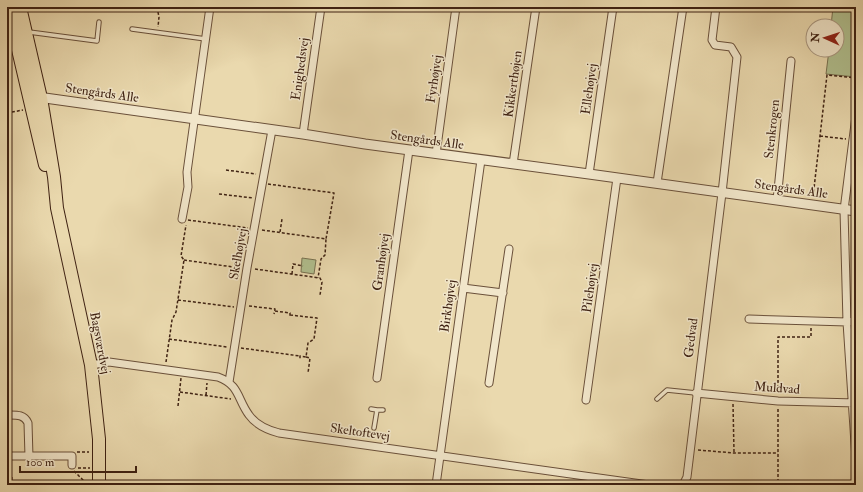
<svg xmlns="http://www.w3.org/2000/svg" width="863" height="492" font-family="'IM FELL Double Pica',serif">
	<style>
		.green { fill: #b1c08f; stroke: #787151 }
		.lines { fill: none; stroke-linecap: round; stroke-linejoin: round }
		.service-casing { stroke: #6a503a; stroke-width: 5.5 }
		.minor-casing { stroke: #6a503a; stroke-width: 9 }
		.tertiary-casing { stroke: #6a503a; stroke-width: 11 }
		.primary-casing { stroke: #3f2213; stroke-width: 14 }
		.path { stroke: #3f2213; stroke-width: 1.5; stroke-dasharray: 3 2; stroke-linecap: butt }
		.service { stroke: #f1e6ca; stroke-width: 3.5 }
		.minor { stroke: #f1e6ca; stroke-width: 7 }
		.tertiary { stroke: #f1e6ca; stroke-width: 9 }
		.primary { stroke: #ead9ae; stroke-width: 12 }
		.labels { text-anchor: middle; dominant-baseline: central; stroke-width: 3; stroke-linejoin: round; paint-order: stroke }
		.street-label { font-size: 13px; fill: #3f2213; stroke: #f1e6ca }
	</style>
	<rect width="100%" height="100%" fill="#ead9ae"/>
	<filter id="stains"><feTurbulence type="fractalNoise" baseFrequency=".005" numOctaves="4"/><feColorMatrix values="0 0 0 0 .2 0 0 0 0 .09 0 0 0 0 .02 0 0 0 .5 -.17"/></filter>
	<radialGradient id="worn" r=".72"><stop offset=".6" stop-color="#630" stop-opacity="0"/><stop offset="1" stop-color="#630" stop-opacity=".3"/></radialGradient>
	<path class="green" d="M833,7H856V77L826,74L829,50H837V26H831Z
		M302,258L316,260L314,274L301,272Z"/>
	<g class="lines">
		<defs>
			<path id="service" d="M132,29L206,39
				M29,32L97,41L99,22
				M657,399L667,390L696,393
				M371,409L377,410L374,428
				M377,410H383"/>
			<path id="minor" d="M856,116L844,210L847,322L856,459
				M303,134L321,7
				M436,154L456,7
				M513,164L536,7
				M589,174L613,7
				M657,183L683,7
				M777,200L791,61
				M182,219L188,187L187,172L210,7
				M463,288L503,293
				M749,319L847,322L856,321
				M91,365L109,362L218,377C240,385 237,399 249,415C256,425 268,430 279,433L649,485
				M377,378L409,150
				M229,382L247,268L272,130
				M489,383L509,249
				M696,393L778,401L856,403
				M586,400L617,178
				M7,415C16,415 24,414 28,423L29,457
				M7,456H72V465
				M436,485L481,160
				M683,485L687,477L722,193L737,57L731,47L715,45L712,40L716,7"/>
			<path id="tertiary" d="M36,100L45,98L303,134L365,144L589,174L856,211"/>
			<path id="primary" d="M8,7L45,165
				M20,7L41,98L54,177L57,208L91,365L99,439V485"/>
		</defs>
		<use href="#service" class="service-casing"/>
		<use href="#minor" class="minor-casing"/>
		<use href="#tertiary" class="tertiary-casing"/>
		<use href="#primary" class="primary-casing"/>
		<path class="path" d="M157,7L159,17L158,27
			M7,113L23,110
			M820,136L846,139
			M226,170L256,174
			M268,184L334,193L326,239
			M219,194L253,198
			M813,197L827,75L856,78
			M188,220L248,228
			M262,230L326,239L325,255L321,259L318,278
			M280,232L282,219
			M184,260L240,268
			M255,269L320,278L322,282L320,295
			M292,274L293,264L303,266
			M178,300L234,307
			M249,306L275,309L274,314
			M275,311L290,313V317
			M290,315L317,318L314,339L308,343L306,357L300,356V359
			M169,339L227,347
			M241,348L300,356
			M306,357L310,358L308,373
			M166,362L172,320L176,312L184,260L181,256L186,225
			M180,392L231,399
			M778,393V337H811V328
			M206,395L207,383
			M733,404L734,452
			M178,406L181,378
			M778,409V485
			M698,450L734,453H778
			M77,452H89
			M78,468H90
			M74,471L88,485
			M11,485L12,477"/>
		<use href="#service" class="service"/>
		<use href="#minor" class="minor"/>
		<use href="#tertiary" class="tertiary"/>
		<use href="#primary" class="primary"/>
	</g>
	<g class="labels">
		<g class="street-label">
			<text transform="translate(300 69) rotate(-82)">Enighedsvej</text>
			<text transform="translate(434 79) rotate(-82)">Fyrhøjvej</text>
			<text transform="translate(513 84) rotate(-82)">Kikkerthøjen</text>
			<text transform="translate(589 89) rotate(-82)">Ellehøjvej</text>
			<text transform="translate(102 93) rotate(8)">Stengårds Alle</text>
			<text transform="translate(772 129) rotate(-84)">Stenkrogen</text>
			<text transform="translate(427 140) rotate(8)">Stengårds Alle</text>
			<text transform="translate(791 189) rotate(8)">Stengårds Alle</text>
			<text transform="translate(238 254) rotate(-80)">Skelhøjvej</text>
			<text transform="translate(381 262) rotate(-82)">Granhøjvej</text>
			<text transform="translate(590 288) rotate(-82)">Pilehøjvej</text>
			<text transform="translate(448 306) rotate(-82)">Birkhøjvej</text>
			<text transform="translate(691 338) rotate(-83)">Gedvad</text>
			<text transform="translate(100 343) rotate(79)">Bagsværdvej</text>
			<text transform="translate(777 388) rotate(4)">Muldvad</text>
			<text transform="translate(360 432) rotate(8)">Skeltoftevej</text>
		</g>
	</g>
	<rect width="863" height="492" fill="none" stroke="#ead9ae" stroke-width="24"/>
	<rect x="8" y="8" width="847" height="476" fill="none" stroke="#3f2213" stroke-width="2"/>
	<rect x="12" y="12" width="839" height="468" fill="none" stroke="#3f2213"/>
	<g transform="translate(825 38) rotate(273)"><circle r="19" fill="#f1e6ca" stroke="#aa9881"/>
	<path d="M0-3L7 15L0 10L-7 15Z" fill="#8f2418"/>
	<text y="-6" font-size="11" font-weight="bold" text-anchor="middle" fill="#3f2213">N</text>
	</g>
	<path d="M20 466v6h116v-6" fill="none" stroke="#3f2213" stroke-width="2"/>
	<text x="26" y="466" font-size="12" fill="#3f2213" stroke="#f1e6ca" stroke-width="3" paint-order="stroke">100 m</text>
	<rect width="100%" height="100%" filter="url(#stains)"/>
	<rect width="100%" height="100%" fill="url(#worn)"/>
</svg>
